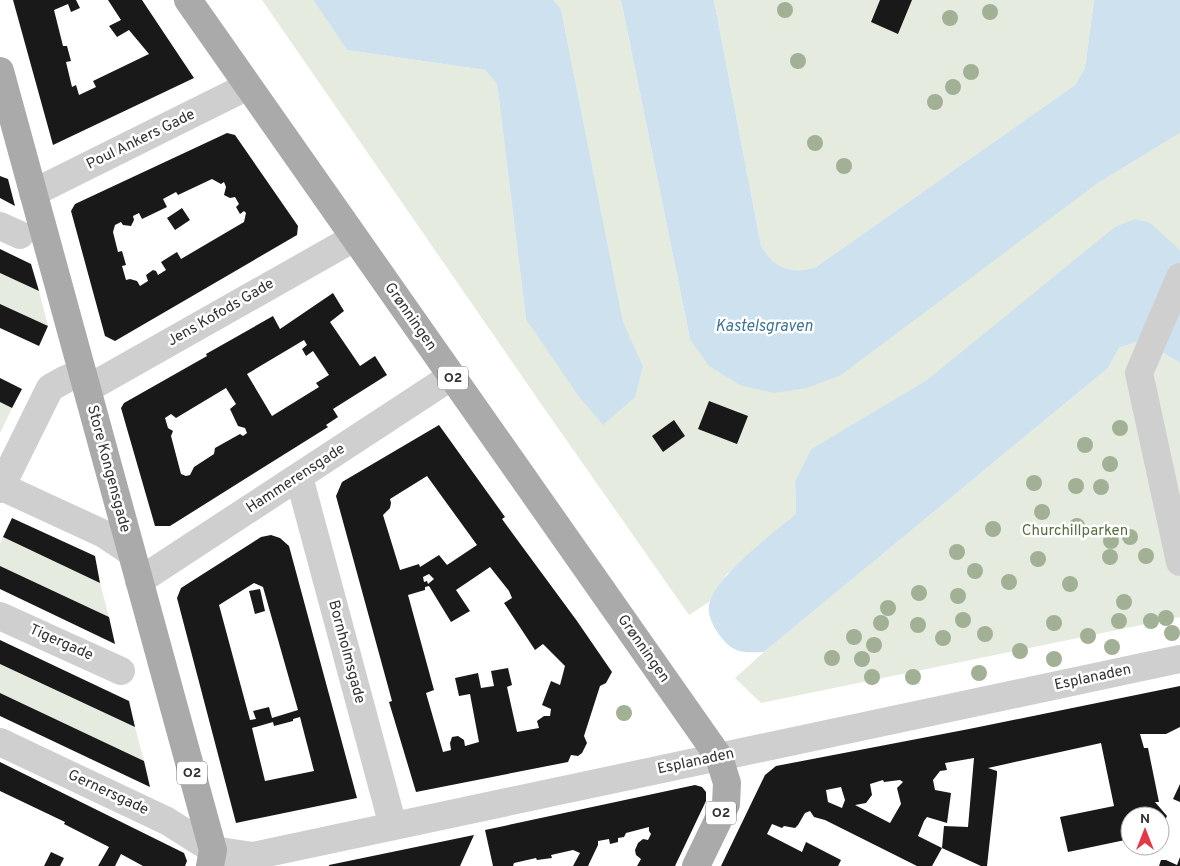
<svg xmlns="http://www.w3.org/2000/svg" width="1180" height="866" font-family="Overpass,sans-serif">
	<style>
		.green { fill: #e5ebde }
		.water { fill: #cee1ee }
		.building { fill: #191919; fill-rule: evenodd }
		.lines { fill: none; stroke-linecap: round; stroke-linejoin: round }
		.minor { stroke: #cfcfcf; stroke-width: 28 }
		.major { stroke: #aaa; stroke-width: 28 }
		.tree { fill: #a2b095 }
		.labels { text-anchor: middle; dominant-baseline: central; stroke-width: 5; stroke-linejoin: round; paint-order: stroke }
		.shield { fill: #fff; stroke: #707070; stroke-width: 1 }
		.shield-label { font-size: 14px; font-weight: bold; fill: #323232 }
		.street-label { font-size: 15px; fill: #323232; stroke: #fff }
		.park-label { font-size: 15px; fill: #556f3e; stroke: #fff }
		.water-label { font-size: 16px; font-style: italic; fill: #3e7496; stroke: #fff }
	</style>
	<rect width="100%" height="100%" fill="#fff"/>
	<path class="green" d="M262,0H313L347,50L485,70L497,84L526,319L643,366L623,323L561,9L553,0H621L690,339L1095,185L1180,133V250L1166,239L811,449L795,481L796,514L726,575L709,602L689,615L553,421Z
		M714,0H1094L1085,68L1075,85L816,267C790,275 775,269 761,246Z
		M0,273L39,291L48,326L0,304Z
		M1142,340L1180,363V617L761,703L735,678L764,652L1108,368L1119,348Z
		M0,402L12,408L0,433Z
		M3,537L100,583L109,617L0,566V544Z
		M0,664L135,727L144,761L0,693Z"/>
	<path class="water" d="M313,0H553L561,9L623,322L643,366L635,397L603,425L577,394L526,319L497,84L485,70L347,50Z
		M621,0H714L761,246C775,269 791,275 816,267L1075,85L1085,68L1094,0H1180V133L1095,185L841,375L807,388L774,393L740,385L709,366L690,339Z
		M1135,219L1150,223L1180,250V363L1142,340L1119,348L1108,368L764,652C741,653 732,653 718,633C712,625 706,611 710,601C720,573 772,534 796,514L795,481L811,449L927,380L1115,227Z"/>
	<path class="building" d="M13,0H76L80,8L71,12L68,4L54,10L63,46H67L71,61L66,62L72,87L76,85L79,95L96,87L93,81L149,54L129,30L117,37L109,26L121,20L108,0H142L194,78L53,145Z
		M880,0H912L898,34L871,22Z
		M227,133L235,135L298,226L297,235L115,341L105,336L71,211L75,204ZM212,179L221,184L224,182L226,187L224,195L230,198L235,197L239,204L236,207L240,214L244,211L246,213L244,222L181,259L177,252L161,262L166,270L158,275L156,271L153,270L146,275L148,281L140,286L137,281L130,279L126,280L122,266L126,265L122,251L118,252L113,232L115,225L121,222L123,225L131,226L134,220L133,216L139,213L142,219L167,207L163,199L176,192L178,195Z
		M0,176L8,179L15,206L0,198Z
		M182,208L190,220L175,230L167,218Z
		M0,249L31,264L39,291L0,273Z
		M333,293L344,311L330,322L360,366L375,356L387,375L333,409L338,417L326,425L328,427L170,526H155L121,408L124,403L207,356L206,354L273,316L280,329ZM304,340L307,345L302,349L306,356L313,351L329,375L316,383L319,387L272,416L247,374ZM226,388L236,404L230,409L238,426L245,428L247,433L243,436L240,434L215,448L214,454L194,467L190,475L186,476L181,474L171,436L173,431L168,428L165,418L171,414L176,418Z
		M0,304L48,326L39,346L0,328Z
		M0,378L22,389L12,408L0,402Z
		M709,401L748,416L737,444L698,429Z
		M674,420L685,436L663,452L652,436Z
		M439,425L505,517L502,519L577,621L612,672L606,683L600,686L584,736L587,743L582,753L578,756L571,755L568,762L416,792L389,702L392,701L336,496L342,482ZM427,476L477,545L447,565L439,555L420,567L419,564L400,570L383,515L390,508L391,503L390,499ZM490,567L509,591L512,598L504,603L535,650L543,644L565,666L560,685L551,681L542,705L551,709L550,716H544L537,721L539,728L517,732L507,687L512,685L508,668L491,671L494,686L481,688L478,673L455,678L459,696L470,694L479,742L465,746L464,740L458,736L452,737L450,743L451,750L443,752L426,693L434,690L408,595L425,590V587L429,586L451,622L470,611L456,590ZM429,574L434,579L428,584L427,581L424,582L423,577Z
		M12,518L95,556L100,583L3,537Z
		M271,535L280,538L289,546L357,798L236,823L177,598L181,588L261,537ZM254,583L263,587L298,710L272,718L269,707L253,711L256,719L250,720L219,605ZM300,717L314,771L265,781L252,728L273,722L274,726L293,721V719Z
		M0,566L109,617L115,644L0,589Z
		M260,589L265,611L255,614L249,591Z
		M0,640L129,701L135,727L0,664Z
		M1180,686V727L1166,734H1140L1144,748H1148L1159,802H1155L1167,816L1160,832V816H1130V839L1068,852L1060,817L1114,806L1101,743L988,768L997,771V775L987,866H981L942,848L944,826L968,827L974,758L945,763L947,770L940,771L933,780L935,790L951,793L947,823L927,817L924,821L918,836L942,848L932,866H917L825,820L814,817L810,811L805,813L798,825L795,828L784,826L782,828L772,824L767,834L802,852L806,842L841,860L838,866H721L765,775L776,766L969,729ZM883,780L884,782L900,780L903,782L897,788L901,804L890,823L855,805L866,803L872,795L870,784ZM841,787L845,800L842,808L828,802L826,790Z
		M0,693L144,761L150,787L0,716Z
		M0,762L184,853L187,861L185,866H143L121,854L115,866H98L109,847L64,824L65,822L0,791Z
		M1180,784V802L1173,799Z
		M695,785L702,787L706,792V801L675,866H637L641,859L636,855L635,850L638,843L643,839L648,840L651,834L649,831V827L626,833L624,837L618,838V842L610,844L609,839L598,841V845L588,866H573L580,853L573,850L551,855L552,858L537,860L536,858L514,863L513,866H493L485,830Z
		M474,835L460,866H329V865Z
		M51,852L64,858L60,866H44Z
		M1180,857V866H1159L1161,860H1166L1177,865Z"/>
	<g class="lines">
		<path class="minor" d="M33,193L248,86
			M0,226L20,235
			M1180,277L1139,373L1180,562
			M87,389L354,238
			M299,477L393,826
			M0,486L104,534L131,552
			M0,489L50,388L66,379L82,373
			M139,581L452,376
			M0,616L121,671
			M0,742L167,821L213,850L253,856L1180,659"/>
		<path class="major" d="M188,0L719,757L727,783L726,804L696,866
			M0,71L213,850L210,866"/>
	</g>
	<g class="tree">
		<circle cx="785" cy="10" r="8"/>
		<circle cx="990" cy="12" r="8"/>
		<circle cx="950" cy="18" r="8"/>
		<circle cx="798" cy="61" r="8"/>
		<circle cx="971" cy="72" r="8"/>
		<circle cx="953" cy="87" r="8"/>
		<circle cx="935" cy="102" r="8"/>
		<circle cx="815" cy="143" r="8"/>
		<circle cx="844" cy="166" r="8"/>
		<circle cx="1120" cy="428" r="8"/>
		<circle cx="1085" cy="445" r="8"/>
		<circle cx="1110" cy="464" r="8"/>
		<circle cx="1034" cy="483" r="8"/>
		<circle cx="1076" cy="486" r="8"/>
		<circle cx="1101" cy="487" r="8"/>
		<circle cx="1042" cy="512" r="8"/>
		<circle cx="1077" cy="526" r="8"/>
		<circle cx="993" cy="529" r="8"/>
		<circle cx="1130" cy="537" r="8"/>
		<circle cx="1111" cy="541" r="8"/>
		<circle cx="957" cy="552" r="8"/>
		<circle cx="1146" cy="556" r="8"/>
		<circle cx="1110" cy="557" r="8"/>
		<circle cx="1038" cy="559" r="8"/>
		<circle cx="975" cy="571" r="8"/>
		<circle cx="1009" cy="582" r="8"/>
		<circle cx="1070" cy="584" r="8"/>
		<circle cx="919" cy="593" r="8"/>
		<circle cx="958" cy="596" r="8"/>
		<circle cx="1124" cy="602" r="8"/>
		<circle cx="888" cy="608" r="8"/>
		<circle cx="1166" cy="618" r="8"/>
		<circle cx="963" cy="620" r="8"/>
		<circle cx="1119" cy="621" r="8"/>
		<circle cx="1151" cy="621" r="8"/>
		<circle cx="881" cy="623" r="8"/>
		<circle cx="1054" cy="623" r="8"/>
		<circle cx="918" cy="625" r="8"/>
		<circle cx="1172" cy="633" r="8"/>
		<circle cx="985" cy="634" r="8"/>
		<circle cx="1088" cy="636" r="8"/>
		<circle cx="854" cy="637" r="8"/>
		<circle cx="943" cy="638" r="8"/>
		<circle cx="874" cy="645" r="8"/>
		<circle cx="1112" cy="647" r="8"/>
		<circle cx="1020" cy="651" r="8"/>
		<circle cx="832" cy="658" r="8"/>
		<circle cx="862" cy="659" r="8"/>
		<circle cx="1054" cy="659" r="8"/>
		<circle cx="979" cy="673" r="8"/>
		<circle cx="872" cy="677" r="8"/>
		<circle cx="913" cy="677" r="8"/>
		<circle cx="624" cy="713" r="8"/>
	</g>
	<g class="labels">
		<g class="shield">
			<rect x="438" y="366.5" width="30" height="23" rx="4"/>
			<rect x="177" y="761.5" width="30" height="23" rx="4"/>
			<rect x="706" y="801.5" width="30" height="23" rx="4"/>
		</g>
		<g class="shield-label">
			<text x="453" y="378">O2</text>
			<text x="192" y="773">O2</text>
			<text x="721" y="813">O2</text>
		</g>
		<g class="street-label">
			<text transform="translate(141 140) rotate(-26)">Poul Ankers Gade</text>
			<text transform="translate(221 313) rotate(-30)">Jens Kofods Gade</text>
			<text transform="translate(410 317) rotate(55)">Grønningen</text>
			<text transform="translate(108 469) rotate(75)">Store Kongensgade</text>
			<text transform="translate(296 479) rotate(-33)">Hammerensgade</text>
			<text transform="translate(61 643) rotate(24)">Tigergade</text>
			<text transform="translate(643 649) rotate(55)">Grønningen</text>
			<text transform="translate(346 652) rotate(75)">Bornholmsgade</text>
			<text transform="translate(1093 678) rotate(-12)">Esplanaden</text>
			<text transform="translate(696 762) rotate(-12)">Esplanaden</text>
			<text transform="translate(108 793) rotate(25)">Gernersgade</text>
		</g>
		<g class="park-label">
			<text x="1075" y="531">Churchillparken</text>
		</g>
		<g class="water-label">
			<text x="764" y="327">Kastelsgraven</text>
		</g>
	</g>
	<g transform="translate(1145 831)"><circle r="24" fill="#ffffff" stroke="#adadad"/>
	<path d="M0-4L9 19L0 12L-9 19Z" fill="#e63745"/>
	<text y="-8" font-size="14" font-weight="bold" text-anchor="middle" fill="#323232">N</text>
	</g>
</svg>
